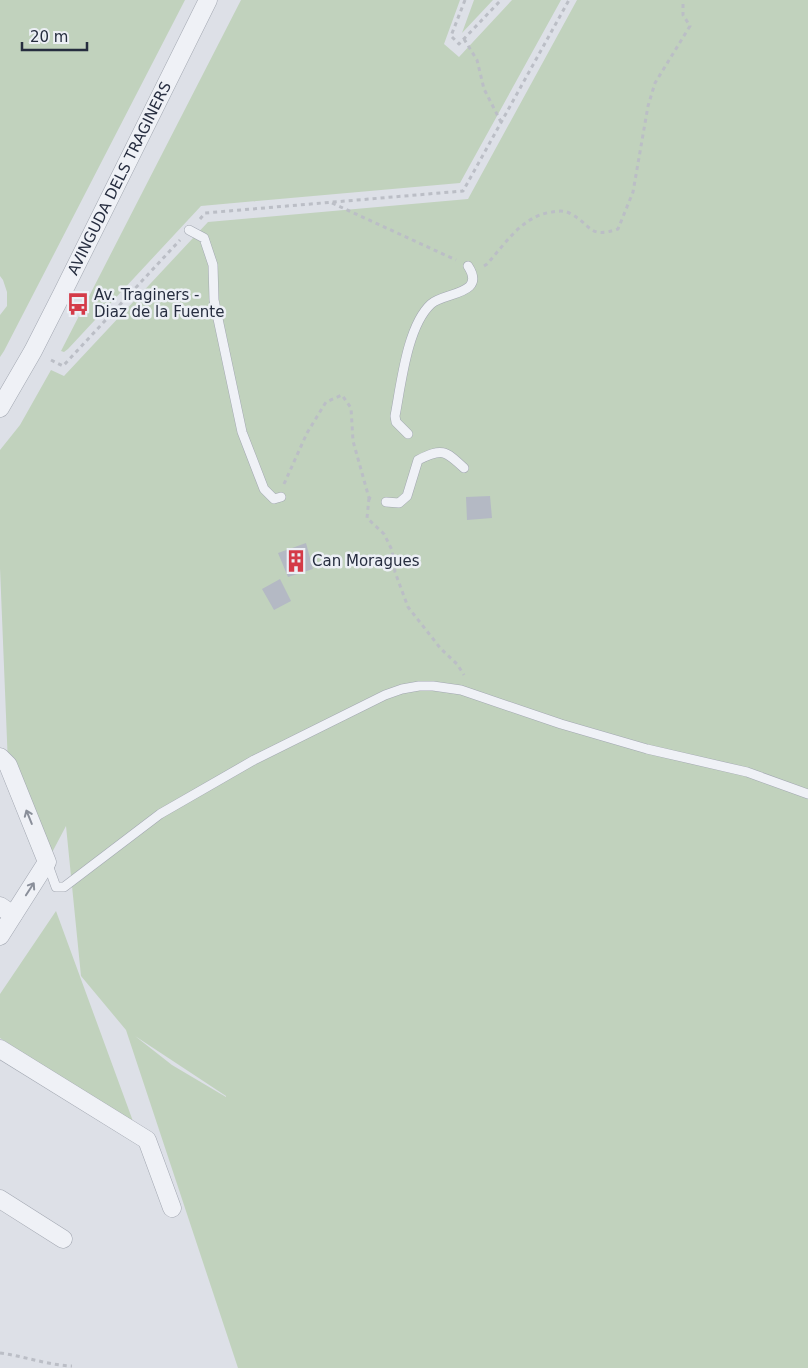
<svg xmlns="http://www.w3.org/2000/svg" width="808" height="1368" font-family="'DejaVu Sans',sans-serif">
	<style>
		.green { fill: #c1d2bd; fill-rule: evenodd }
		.building { fill: #b4b9c4 }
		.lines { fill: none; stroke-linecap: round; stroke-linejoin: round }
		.lane-casing { stroke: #a2a7b1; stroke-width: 10 }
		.street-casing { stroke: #a2a7b1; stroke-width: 19 }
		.path { stroke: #bbbec6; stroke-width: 3; stroke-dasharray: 4 4; stroke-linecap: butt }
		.lane { stroke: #eff1f6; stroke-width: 9 }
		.street { stroke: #eff1f6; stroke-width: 18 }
		.oneway { stroke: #8a8f9a }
		.labels { text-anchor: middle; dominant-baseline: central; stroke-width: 5; stroke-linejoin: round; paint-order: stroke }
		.street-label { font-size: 15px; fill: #262d3f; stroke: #eceff5 }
		.poi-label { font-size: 15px; fill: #262d3f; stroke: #eceff5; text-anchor: start }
	</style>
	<rect width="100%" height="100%" fill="#dde0e7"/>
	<path class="green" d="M0,0H185L4,351L0,357V315L7,306V292L3,280L0,276Z
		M241,0H460L444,44L459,57L512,0H561L460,183L201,206L68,349L64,352L61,351Z
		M474,0H493L462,33Z
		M577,0H808V1368H238L126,1030L81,976L66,826L47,862L8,765L0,568V450L20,425L51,370L64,376L208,222L468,199ZM135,1036L226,1096V1097L172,1065Z
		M56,911L134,1124L0,1038V994Z"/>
	<path class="building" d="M490,496L492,518L467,520L466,497Z
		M306,543L313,569L288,577L278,553Z
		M280,579L291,601L274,610L262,589Z"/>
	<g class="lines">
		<defs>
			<path id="lane" d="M189,230L204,238L213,265L214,300L242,432L264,489L274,499L281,497
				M408,434L396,422L395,416C401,385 407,326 431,304C444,292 487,295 468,266
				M386,502L399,503L407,496L418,460C442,448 445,450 464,468
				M47,862L56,887H64L160,814L254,760L385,695L402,689L419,686H433L461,690L561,724L647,749L747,772L808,794"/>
			<g id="street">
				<path id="s1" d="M0,408L33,351L62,294L208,0"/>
				<path d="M0,757L8,765L47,862L0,936"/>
				<path d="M0,906L13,915"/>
				<path d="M0,1049L147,1140L172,1208"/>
				<path d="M0,1199L63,1239"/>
			</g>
		</defs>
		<use href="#lane" class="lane-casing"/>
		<use href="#street" class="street-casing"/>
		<path class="path" d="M465,0L451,36L459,44L501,0
			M464,39L477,60L484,89L501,122
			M332,203L456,260
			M200,219L205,213L463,191L569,0
			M484,266L487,264C506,243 522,216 552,212C558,211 565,210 571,214C592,225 588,239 618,229L633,192L648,106L655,83L690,26L683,15V0
			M51,360L63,366L180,240
			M284,484L307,433L326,402L342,395L351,408L353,441L369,498L373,499
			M369,498L367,518L384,534L392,550L395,572L408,607L441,649L457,664L464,675
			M0,1353C24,1356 47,1365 72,1366"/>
		<use href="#lane" class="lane"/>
		<use href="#street" class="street"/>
	</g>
	<defs><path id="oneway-shaft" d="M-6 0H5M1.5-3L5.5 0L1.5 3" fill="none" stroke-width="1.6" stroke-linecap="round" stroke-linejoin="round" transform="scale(1.25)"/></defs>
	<g class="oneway">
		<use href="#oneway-shaft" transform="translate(29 817) rotate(-112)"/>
		<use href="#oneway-shaft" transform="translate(30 889) rotate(-57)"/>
	</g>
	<defs>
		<symbol id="bus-bare" viewBox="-9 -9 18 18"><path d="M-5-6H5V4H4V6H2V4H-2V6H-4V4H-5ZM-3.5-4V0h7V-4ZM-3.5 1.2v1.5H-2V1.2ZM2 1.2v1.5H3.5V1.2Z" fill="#d43a48" stroke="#eceff5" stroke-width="2.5" paint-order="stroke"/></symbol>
		<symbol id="building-bare" viewBox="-9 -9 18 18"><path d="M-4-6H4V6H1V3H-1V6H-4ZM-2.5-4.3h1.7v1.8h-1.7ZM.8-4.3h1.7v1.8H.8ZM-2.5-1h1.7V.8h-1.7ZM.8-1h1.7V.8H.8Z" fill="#d43a48" stroke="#eceff5" stroke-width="2.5" paint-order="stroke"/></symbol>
	</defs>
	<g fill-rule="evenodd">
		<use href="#bus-bare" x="62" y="288" width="32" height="32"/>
		<use href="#building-bare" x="280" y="545" width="32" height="32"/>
	</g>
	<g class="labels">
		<g class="street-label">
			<text stroke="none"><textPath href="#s1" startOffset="259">AVINGUDA DELS TRAGINERS</textPath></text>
		</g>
		<g class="poi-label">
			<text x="94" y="295">Av. Traginers -<tspan x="94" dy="17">Diaz de la Fuente</tspan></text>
			<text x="312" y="561">Can Moragues</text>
		</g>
	</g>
	<path d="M22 42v8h65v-8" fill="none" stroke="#262d3f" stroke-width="2.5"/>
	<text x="30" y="42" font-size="15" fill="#262d3f" stroke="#eceff5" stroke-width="4" paint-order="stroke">20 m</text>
</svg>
